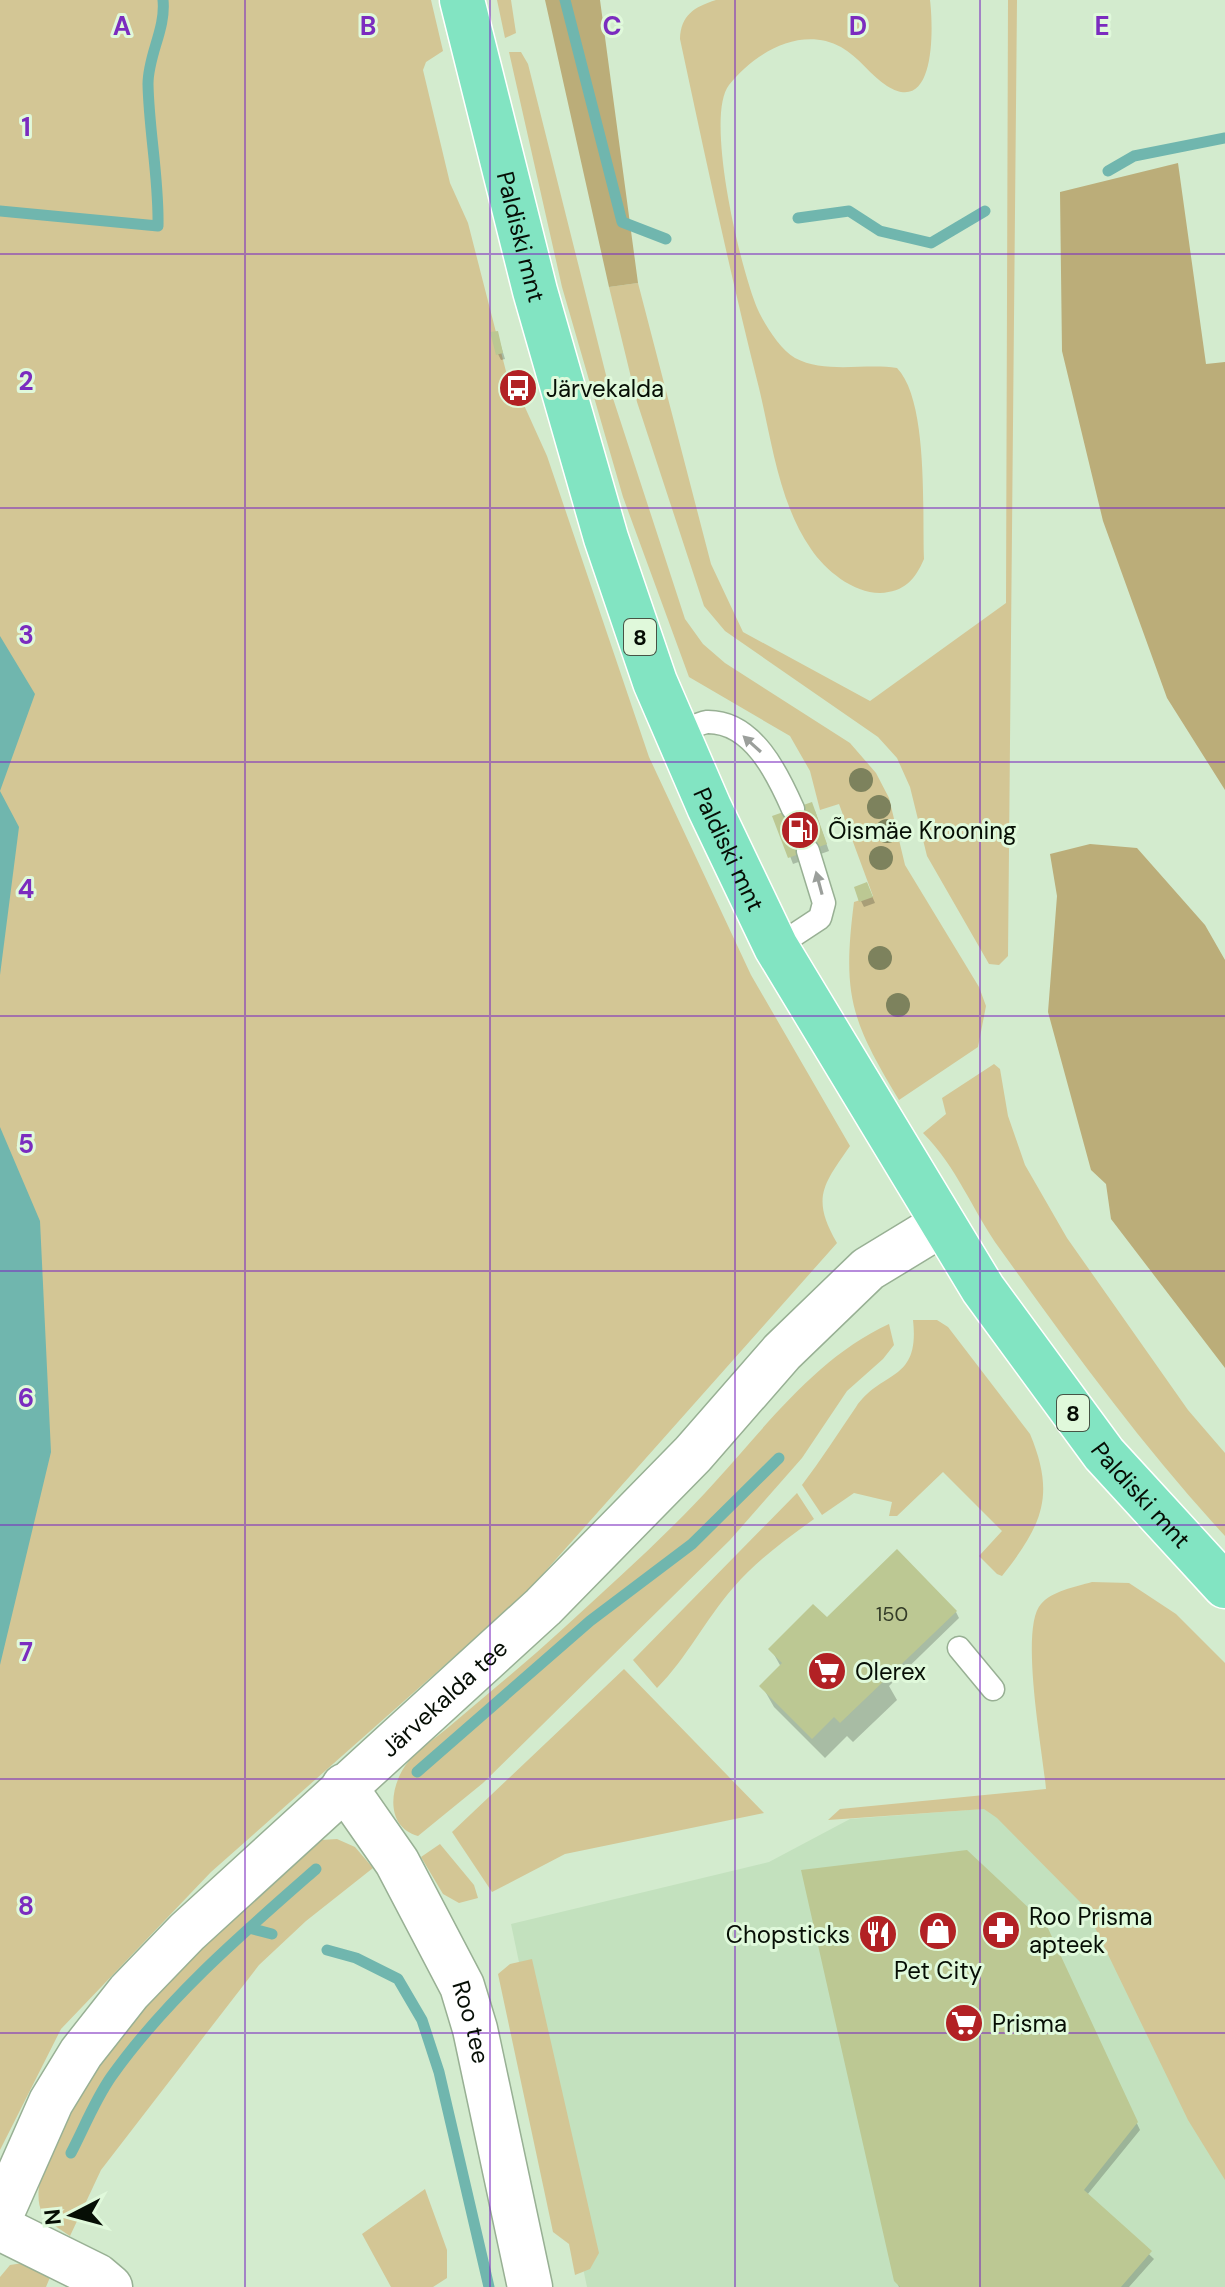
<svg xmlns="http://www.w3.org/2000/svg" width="1225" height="2287" font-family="'DM Sans',sans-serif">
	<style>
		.built { fill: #c3e1be }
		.green { fill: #d3c695 }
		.forest { fill: #bbad79 }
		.water { fill: #70b6ae }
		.shadow { fill: #0003 }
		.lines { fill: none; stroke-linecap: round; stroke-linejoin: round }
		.stream { stroke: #70b6ae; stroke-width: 11 }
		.building { fill: #bcc893 }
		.service-casing { stroke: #98b094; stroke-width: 25 }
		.minor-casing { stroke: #98b094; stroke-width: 47 }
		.tertiary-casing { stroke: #98b094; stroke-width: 47 }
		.primary-casing { stroke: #fff; stroke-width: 47 }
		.service { stroke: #fff; stroke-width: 22 }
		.minor { stroke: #fff; stroke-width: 44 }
		.tertiary { stroke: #fff; stroke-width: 44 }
		.primary { stroke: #82e4c2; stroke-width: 44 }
		.tree { fill: #7d825d }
		.oneway { fill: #9b9f9b }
		.grid { fill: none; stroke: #7b2cbf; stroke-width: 2; stroke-opacity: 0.55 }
		.labels { text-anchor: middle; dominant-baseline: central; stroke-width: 6; stroke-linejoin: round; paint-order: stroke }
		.number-label { font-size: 20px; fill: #343c28 }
		.shield { fill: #e0f9db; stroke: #475445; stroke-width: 2 }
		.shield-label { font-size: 22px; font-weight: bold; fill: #060e05 }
		.street-label { font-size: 24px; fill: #060e05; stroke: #e0f9db }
		.poi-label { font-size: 24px; fill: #060e05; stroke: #e0f9db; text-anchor: start }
		.grid-label { font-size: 26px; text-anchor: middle; font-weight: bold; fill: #7b2cbf; stroke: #e0f9db; stroke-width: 6; stroke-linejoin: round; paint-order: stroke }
	</style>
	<rect width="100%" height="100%" fill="#d3ebce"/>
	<path class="built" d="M1074,1802L1225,2121V2287H587L511,1924L769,1862L850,1819Z"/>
	<path class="green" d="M0,0H431L443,51L426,62L423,70L450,183L468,223L511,391L519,394L547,456L649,757L751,975L850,1146C823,1185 811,1198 837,1243L526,1593L211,1872L61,2029L0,2150Z
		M497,0H511L516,33L505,38Z
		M716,0H930C933,24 937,117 887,86C871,76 859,57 841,47C801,25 754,53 729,85C704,117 741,272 758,310C765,325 780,349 795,358C825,374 865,363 897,368C929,401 922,513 924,559C915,580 904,592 880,593C853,593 825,570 811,549C779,503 772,442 759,388C730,273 705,156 680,39C681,15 694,7 716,0Z
		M1008,0H1017L1008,956L999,965L989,964L927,856L910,787L897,758L878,737L725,631L704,606L637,402L609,287L638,283L711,564L743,632L870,701L1006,603Z
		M509,52H521L528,64L608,383L685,619L703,644L725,663L850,743L876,773L889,798L905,865L979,987L986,1006L978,1047L899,1100C851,1020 842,996 854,902L873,896L839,804L820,810L810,771L790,736L689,677L623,497L562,287Z
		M994,1064L1000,1069L1008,1116L1025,1165L1067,1238L1188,1410L1225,1453V1536C1142,1446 1071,1348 1000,1249C972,1210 957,1167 923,1133L946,1114L942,1098Z
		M913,1320H937L948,1327L1030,1434C1056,1496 1042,1525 1002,1576L997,1574L979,1556L1002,1531L943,1472L897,1516H889L892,1502L854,1493L822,1515L802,1485C821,1460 838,1433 856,1407C882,1369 920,1383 913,1320Z
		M889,1324L894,1345L883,1359L847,1391L802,1458L730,1540L483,1783L418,1836C386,1827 389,1790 405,1766C415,1751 436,1738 450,1726C489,1693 528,1661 566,1626C616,1580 669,1533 715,1482C767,1425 817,1357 889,1324Z
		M797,1493L814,1519C785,1540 756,1561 733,1588C705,1620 687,1658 657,1688L633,1660Z
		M1092,1582L1129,1583L1176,1614L1225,1663V2180L1188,2120L1085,1907L997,1818L984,1809L828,1820L840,1809L1046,1789C1043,1753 1019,1628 1041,1604C1052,1591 1075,1587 1092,1582Z
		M624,1669L764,1813L565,1854L492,1892L452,1832Z
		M337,1839L355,1847L373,1868L306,1921L259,1965L101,2170L70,2236C60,2229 48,2223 42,2212C17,2165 134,2013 168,1977C212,1931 261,1890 307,1846L321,1840Z
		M440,1844L474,1885L478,1898L459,1903L443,1894L421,1857Z
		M532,1959L599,2253L590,2269L575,2275L569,2244L553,2232L498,1974L510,1964Z
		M425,2189L447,2250V2278L433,2287H391L362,2234Z
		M36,2261L55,2265L46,2287H0V2277L10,2265Z"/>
	<path class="forest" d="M545,0H600L638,283L609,287Z
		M1178,163L1206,364L1225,362V790L1167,698L1103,521L1062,351L1060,192Z
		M1090,844L1137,848L1205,925L1225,960V1368L1111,1219L1106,1184L1091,1170L1048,1012L1057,896L1050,854Z"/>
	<path class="water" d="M0,636L35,694L0,791L19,827L0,975Z
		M0,1127L40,1221L51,1452L0,1665Z"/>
	<path class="shadow" d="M497,333L505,359L501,360L498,354Z
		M815,811L829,851L793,864L775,817Z
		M870,891L875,903L864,907L861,901Z
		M956,1612L959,1618L889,1686L897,1700L853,1742L847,1736L825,1758L774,1707L762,1686L781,1667L771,1649L835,1629Z
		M1048,1933L1140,2130L1087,2195L1154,2259L1129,2287H899L896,2280Z"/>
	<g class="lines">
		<path class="stream" d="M565,0L622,222L666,239
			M1108,171L1134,156L1225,138
			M0,211L158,226C159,178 149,132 148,84C148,55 166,29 163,0
			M798,218L849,211L880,231L931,243L985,211
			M417,1772L590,1621L692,1544L779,1458
			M249,1928L272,1934
			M327,1950L356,1958L398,1979L422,2020L439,2072L489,2287
			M71,2153C84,2128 95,2100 111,2077C167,1998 244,1932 316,1869"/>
	</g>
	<path class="building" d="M498,331L503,353L496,355L490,332Z
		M812,802L827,844L788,858L772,816Z
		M867,882L873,897L859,902L854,887Z
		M897,1549L957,1611L840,1723L834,1717L812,1739L759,1686L782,1663L768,1649L813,1604L827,1617Z
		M967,1850L1046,1924L1138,2122L1084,2190L1152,2251L1121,2287H900L894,2281L801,1870Z"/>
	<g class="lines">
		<defs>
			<path id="service" d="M677,735C686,731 698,723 707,722C753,721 778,775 793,809
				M776,947L820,918L824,903L808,851
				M959,1648L993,1689"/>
			<g id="minor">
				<path id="s1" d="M344,1786L397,1862L462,1986L475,2029L530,2287"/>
				<path d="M0,2228L97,2276L110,2287"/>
			</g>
			<g id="tertiary">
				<path id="s2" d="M0,2217L51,2102L81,2053L129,1992L187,1932L543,1607L693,1454L782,1352L868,1269L942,1224"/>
			</g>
			<g id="primary">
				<path id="s3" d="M462,0L535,291L606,538L655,682L709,807L776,947L983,1289L1104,1454L1225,1586"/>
			</g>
		</defs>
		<use href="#service" class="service-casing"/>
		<use href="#minor" class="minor-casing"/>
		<use href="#tertiary" class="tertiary-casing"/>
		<use href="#primary" class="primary-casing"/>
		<use href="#service" class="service"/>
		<use href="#minor" class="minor"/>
		<use href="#tertiary" class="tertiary"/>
		<use href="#primary" class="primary"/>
	</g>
	<g class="tree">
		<circle cx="861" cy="780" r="12"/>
		<circle cx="879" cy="807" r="12"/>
		<circle cx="887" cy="831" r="12"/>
		<circle cx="881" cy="858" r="12"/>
		<circle cx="880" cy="958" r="12"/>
		<circle cx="898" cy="1005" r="12"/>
	</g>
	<defs><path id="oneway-solid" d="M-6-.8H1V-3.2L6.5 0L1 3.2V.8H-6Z" transform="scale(2)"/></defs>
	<g class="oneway">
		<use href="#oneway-solid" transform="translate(752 744) rotate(-138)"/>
		<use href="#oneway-solid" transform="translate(819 883) rotate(-105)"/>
	</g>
	<path class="grid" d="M245,0V2287M490,0V2287M735,0V2287M980,0V2287M0,254H1225M0,508H1225M0,762H1225M0,1016H1225M0,1271H1225M0,1525H1225M0,1779H1225M0,2033H1225"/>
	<defs>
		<symbol id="bus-disc" viewBox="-11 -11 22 22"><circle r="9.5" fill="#b22124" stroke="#e0f9db"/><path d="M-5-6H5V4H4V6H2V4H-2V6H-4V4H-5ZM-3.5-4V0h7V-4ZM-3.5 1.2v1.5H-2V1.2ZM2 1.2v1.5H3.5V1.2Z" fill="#fff"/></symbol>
		<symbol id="fuel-disc" viewBox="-11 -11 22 22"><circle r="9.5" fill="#b22124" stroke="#e0f9db"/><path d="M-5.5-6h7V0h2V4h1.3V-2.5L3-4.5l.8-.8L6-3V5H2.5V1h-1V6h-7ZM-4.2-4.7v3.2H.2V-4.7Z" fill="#fff"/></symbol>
		<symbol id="supermarket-disc" viewBox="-11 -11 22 22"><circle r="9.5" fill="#b22124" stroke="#e0f9db"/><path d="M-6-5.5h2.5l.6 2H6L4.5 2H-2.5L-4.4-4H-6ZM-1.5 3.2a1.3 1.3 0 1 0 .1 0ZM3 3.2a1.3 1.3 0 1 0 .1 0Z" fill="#fff"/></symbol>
		<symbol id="pharmacy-disc" viewBox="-11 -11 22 22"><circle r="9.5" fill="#b22124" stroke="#e0f9db"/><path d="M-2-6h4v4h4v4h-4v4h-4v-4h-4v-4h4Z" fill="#fff"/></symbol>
		<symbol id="shop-disc" viewBox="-11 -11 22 22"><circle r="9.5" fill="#b22124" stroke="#e0f9db"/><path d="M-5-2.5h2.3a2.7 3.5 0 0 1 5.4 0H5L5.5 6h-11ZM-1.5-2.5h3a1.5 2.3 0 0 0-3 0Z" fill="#fff"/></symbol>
		<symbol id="restaurant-disc" viewBox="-11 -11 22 22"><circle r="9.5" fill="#b22124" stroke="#e0f9db"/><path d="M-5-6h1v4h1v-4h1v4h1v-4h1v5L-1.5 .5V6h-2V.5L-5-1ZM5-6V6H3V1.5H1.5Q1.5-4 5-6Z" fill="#fff"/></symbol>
	</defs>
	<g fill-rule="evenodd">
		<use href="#bus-disc" x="496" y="366" width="44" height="44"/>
		<use href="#fuel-disc" x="778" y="808" width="44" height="44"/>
		<use href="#supermarket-disc" x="805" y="1649" width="44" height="44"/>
		<use href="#pharmacy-disc" x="979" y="1908" width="44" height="44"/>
		<use href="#shop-disc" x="916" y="1909" width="44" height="44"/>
		<use href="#restaurant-disc" x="856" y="1912" width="44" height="44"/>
		<use href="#supermarket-disc" x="942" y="2001" width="44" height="44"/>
	</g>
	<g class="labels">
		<g class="number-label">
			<text x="892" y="1614">150</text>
		</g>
		<g class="shield">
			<rect x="624" y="619" width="32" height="36" rx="6"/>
			<rect x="1057" y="1395" width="32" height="36" rx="6"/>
		</g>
		<g class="shield-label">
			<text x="640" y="637">8</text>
			<text x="1073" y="1413">8</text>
		</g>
		<g class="street-label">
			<text stroke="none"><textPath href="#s3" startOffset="244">Paldiski mnt</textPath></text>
			<text stroke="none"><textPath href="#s3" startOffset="892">Paldiski mnt</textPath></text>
			<text stroke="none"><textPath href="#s3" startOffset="1660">Paldiski mnt</textPath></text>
			<text stroke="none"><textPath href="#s2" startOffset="692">Järvekalda tee</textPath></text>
			<text stroke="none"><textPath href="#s1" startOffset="270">Roo tee</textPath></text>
		</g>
		<g class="poi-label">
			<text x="546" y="388">Järvekalda</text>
			<text x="828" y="830">Õismäe Krooning</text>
			<text x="855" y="1671">Olerex</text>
			<text x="1029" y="1916">Roo Prisma<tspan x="1029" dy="28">apteek</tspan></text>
			<text x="850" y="1934" text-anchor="end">Chopsticks</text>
			<text x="938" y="1970" text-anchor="middle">Pet City</text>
			<text x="992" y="2023">Prisma</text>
		</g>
	</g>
	<g class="grid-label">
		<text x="122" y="35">A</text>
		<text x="368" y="35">B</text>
		<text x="612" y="35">C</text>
		<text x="858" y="35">D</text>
		<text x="1102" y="35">E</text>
		<text x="26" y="136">1</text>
		<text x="26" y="390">2</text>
		<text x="26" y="644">3</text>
		<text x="26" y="898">4</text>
		<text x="26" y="1153">5</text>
		<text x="26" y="1407">6</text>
		<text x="26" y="1661">7</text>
		<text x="26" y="1915">8</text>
	</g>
	<g transform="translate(72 2215) rotate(264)" stroke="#e0f9db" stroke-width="6" paint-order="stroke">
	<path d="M0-6L14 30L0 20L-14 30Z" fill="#060e05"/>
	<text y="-12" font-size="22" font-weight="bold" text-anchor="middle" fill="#060e05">N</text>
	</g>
</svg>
